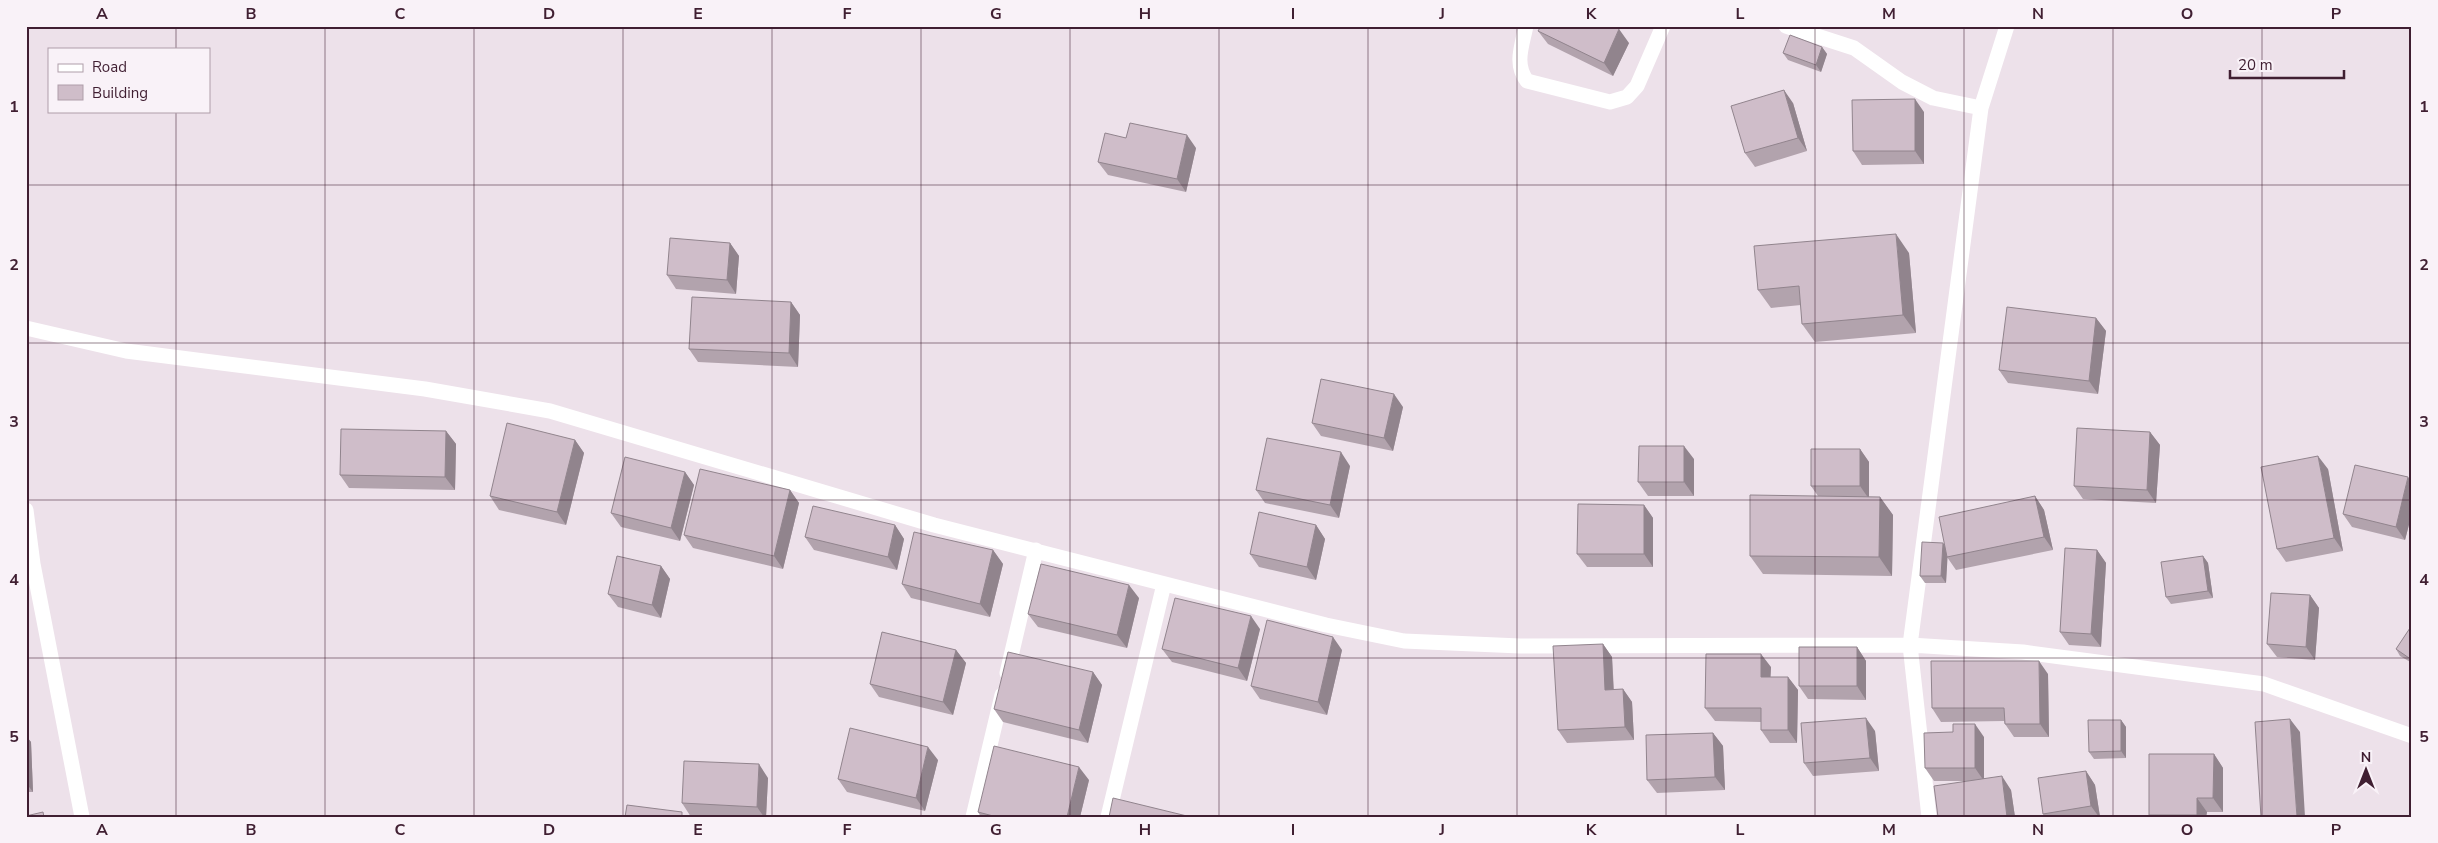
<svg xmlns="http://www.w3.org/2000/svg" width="2438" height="843" font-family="'Nunito Sans',sans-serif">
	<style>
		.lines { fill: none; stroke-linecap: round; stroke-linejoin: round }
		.street { stroke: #fff; stroke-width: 15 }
		.wall { fill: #b2a3ad }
		.shaded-wall { fill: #91848d }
		.building { fill: #cfbdc9; stroke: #91848d }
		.grid { fill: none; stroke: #401f32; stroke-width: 1; stroke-opacity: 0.55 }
		.neatline { fill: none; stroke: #401f32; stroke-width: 2 }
		.grid-label { font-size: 16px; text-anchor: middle; font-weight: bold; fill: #401f32 }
	</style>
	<rect width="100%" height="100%" fill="#ede1ea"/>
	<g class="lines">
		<path class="street" d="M1526,26C1522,46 1514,64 1527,81L1610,102L1627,97L1637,86L1663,26
			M1786,26L1854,48L1902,82L1933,98L1981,108
			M26,328L126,351L425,389L550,411L934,525L1326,625L1404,641L1520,646L1910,645L2023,652L2264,684L2412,736
			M26,510L33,564L82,817
			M1007,673L1036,550
			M973,817L1002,695
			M1108,817L1164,584
			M1929,817L1910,645L1981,108L2007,26"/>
	</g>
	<path class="wall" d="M1538,31L1629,43L1613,76L1548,44Z
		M1822,47L1827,54L1821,72L1788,60L1783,53Z
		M1793,103L1807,151L1755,167L1745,153Z
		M1924,112V164L1862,165L1853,151Z
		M1196,148L1186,192L1108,175L1098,162Z
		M730,243L739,256L736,294L676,289L667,275Z
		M1909,253L1916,333L1815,342L1802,324L1801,305L1771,308L1758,290Z
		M791,302L800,315L798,367L698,362L689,349Z
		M2096,318L2106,331L2098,394L2008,383L1999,370Z
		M1403,407L1393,451L1321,436L1312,423Z
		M446,431L456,444L455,490L349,488L340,475Z
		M2150,432L2160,445L2156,503L2083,499L2074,486Z
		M575,440L584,453L566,525L499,510L490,496Z
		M1860,449L1869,462V497H1880L1893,515L1892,576L1763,574L1750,556L1818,496L1811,486Z
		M1694,459V496H1648L1638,482Z
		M1350,466L1339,518L1265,503L1256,490Z
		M2328,469L2343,551L2286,562L2277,549Z
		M685,472L694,485L680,541L621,527L611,513Z
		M2412,483V513L2405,540L2352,527L2343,514Z
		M790,490L799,503L783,569L693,548L684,535Z
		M2035,496L2044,510L2053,550L1956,570L1947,557L1946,583H1925L1920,576L1945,545Z
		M1644,505L1653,518V567H1587L1577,554Z
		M895,525L904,539L897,570L814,550L805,537Z
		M1316,525L1325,539L1316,580L1259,567L1250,554Z
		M993,550L1003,564L990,617L911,598L902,584Z
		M2097,550L2106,563L2101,647L2069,645L2060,632Z
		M2203,556L2208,563L2213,598L2171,604L2166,597Z
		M661,566L670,579L661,618L618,607L608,594Z
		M2310,595L2319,608L2315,660L2277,657L2267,644Z
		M1139,598L1127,648L1038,627L1028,614Z
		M1260,629L1247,681L1172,662L1162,649Z
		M2412,629V663L2400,656L2396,649Z
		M1603,644L1612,657L1614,690L1623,689L1632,702L1634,740L1567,743L1558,730Z
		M1857,647L1866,661V700L1808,699L1799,686Z
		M956,650L966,663L953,715L879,697L870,684Z
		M1342,650L1327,715L1260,699L1251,686Z
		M1771,667L1770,677H1788L1798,690L1797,743H1770L1761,730V722L1715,721L1705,708Z
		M1093,672L1102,685L1088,743L1003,722L994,709Z
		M2048,674L2049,737H2014L2005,724L2004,721L1941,722L1932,708Z
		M2121,720L2126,727V758L2094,759L2089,752Z
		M1875,731L1879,771L1813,776L1804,763Z
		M1713,733L1723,746L1725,790L1657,793L1647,780Z
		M26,736L31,742L33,792H26Z
		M1984,737V779L2011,790L2015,817H1938L1970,781H1934L1925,768Z
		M2214,754L2223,768V812H2207L2206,817H2150L2149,815Z
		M938,760L925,811L847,792L838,779Z
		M2086,771L2095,785L2100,817H2045L2043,814Z
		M768,778L766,817H691L682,803Z
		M1089,780L1080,817H981L978,812Z"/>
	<path class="shaded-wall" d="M1619,29L1629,43L1613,76L1604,63Z
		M1822,47L1827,54L1821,72L1816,65Z
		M1784,90L1793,103L1807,151L1798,138Z
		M1915,99L1924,112V164L1915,151Z
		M1187,135L1196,148L1186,192L1177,179Z
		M1896,234L1909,253L1916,333L1903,315Z
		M730,243L739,256L736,294L727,280Z
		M791,302L800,315L798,367L789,353Z
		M2096,318L2106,331L2098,394L2089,381Z
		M1394,394L1403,407L1393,451L1384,438Z
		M446,431L456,444L455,490L445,477Z
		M2150,432L2160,445L2156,503L2147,490Z
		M575,440L584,453L566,525L557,512Z
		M1684,446L1694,459V496L1684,482Z
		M1860,449L1869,462V499L1860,486Z
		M1341,452L1350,466L1339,518L1330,505Z
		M2318,456L2328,469L2343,551L2334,538Z
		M685,472L694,485L680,541L671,528Z
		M2408,477L2412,483V513L2405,540L2396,527Z
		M790,490L799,503L783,569L774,556Z
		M2035,496L2044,510L2053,550L2044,537Z
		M1880,497L1893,515L1892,576L1879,557Z
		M1644,505L1653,518V567L1644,554Z
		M895,525L904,539L897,570L888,557Z
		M1316,525L1325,539L1316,580L1307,567Z
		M1943,543L1948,550L1946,583L1941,576Z
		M993,550L1003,564L990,617L980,604Z
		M2097,550L2106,563L2101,647L2091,634Z
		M2203,556L2208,563L2213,598L2208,591Z
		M661,566L670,579L661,618L652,605Z
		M1129,585L1139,598L1127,648L1117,635Z
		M2310,595L2319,608L2315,660L2306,647Z
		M1251,616L1260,629L1247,681L1238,668Z
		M1333,637L1342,650L1327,715L1318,702Z
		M1603,644L1612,657L1614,703L1605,690Z
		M1857,647L1866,661V700L1857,686Z
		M956,650L966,663L953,715L943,702Z
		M1761,654L1771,667L1770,690L1761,677Z
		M2039,661L2048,674L2049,737L2040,724Z
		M1093,672L1102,685L1088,743L1079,730Z
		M1788,677L1798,690L1797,743L1788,730Z
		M1623,689L1632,702L1634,740L1625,727Z
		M1866,718L1875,731L1879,771L1870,758Z
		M2290,719L2300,732L2305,817H2297Z
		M2121,720L2126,727V758L2121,751Z
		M1975,724L1984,737V781L1975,768Z
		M1713,733L1723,746L1725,790L1715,777Z
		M26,736L31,742L33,792L26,783Z
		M928,747L938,760L925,811L916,798Z
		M2214,754L2223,768V812L2213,798Z
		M759,764L768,778L766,817H764L757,807Z
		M1079,767L1089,780L1080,817H1067Z
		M2086,771L2095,785L2100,817H2099L2091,806Z
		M2002,776L2011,790L2015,817H2007Z
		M2197,798L2207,812L2206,817H2198L2197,815Z"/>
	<path class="building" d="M1541,26H1613L1619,29L1604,63L1538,31Z
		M1790,35L1822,47L1816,65L1783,53Z
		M1784,90L1798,138L1745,153L1731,106Z
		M1915,99V151H1853L1852,100Z
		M1130,123L1187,135L1177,179L1098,162L1105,133L1126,138Z
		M1896,234L1903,315L1802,324L1799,286L1758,290L1754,246Z
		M670,238L730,243L727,280L667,275Z
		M692,297L791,302L789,353L689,349Z
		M2007,307L2096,318L2089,381L1999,370Z
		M1321,379L1394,394L1384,438L1312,423Z
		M507,423L575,440L557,512L490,496Z
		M2077,428L2150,432L2147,490L2074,486Z
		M341,429L446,431L445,477L340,475Z
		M1267,438L1341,452L1330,505L1256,490Z
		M1639,446H1684V482H1638Z
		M1811,449H1860V486H1811Z
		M2318,456L2334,538L2277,549L2261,467Z
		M625,457L685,472L671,528L611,513Z
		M2355,465L2408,477L2396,527L2343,514Z
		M700,469L790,490L774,556L684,535Z
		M1750,495L1880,497L1879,557L1750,556Z
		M2035,496L2044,537L1947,557L1939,517Z
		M1578,504L1644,505V554H1577Z
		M813,506L895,525L888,557L805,537Z
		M1259,512L1316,525L1307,567L1250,554Z
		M914,532L993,550L980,604L902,584Z
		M1922,542L1943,543L1941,576H1920Z
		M2065,548L2097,550L2091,634L2060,632Z
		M617,556L661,566L652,605L608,594Z
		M2203,556L2208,591L2166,597L2161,562Z
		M1041,564L1129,585L1117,635L1028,614Z
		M2271,593L2310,595L2306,647L2267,644Z
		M1175,598L1251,616L1238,668L1162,649Z
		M1267,620L1333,637L1318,702L1251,686Z
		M2410,628L2412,629V660L2396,649Z
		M882,632L956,650L943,702L870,684Z
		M1603,644L1605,690L1623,689L1625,727L1558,730L1553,646Z
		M1799,647H1857V686H1799Z
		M1008,652L1093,672L1079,730L994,709Z
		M1706,654H1761V677H1788V730H1761V708H1705Z
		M1931,661H2039L2040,724H2005L2004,708H1932Z
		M1866,718L1870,758L1804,763L1801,723Z
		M2290,719L2297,817H2261L2255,722Z
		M2088,720H2121V751L2089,752Z
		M1953,724H1975V768H1925L1924,733L1953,732Z
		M850,728L928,747L916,798L838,779Z
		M1713,733L1715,777L1647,780L1646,735Z
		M994,746L1079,767L1067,817H997L978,812Z
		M2149,754H2214L2213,798H2197V815H2149Z
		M684,761L759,764L757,807L682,803Z
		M2086,771L2091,806L2043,814L2038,778Z
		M2002,776L2007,817H1938L1934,786Z
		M1113,798L1191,817H1109Z
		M627,805L682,812V817H625Z
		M43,812L44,817H26V816Z"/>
	<path class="grid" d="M176,26V49M325,26V817M474,26V817M623,26V817M772,26V817M921,26V817M1070,26V817M1219,26V817M1368,26V817M1517,26V817M1666,26V817M1815,26V817M1964,26V817M2113,26V817M2262,26V817M176,111V817M26,185H2412M26,343H2412M26,500H2412M26,658H2412"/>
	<rect width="2438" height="843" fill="none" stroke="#f9f2f8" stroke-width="55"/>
	<rect x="48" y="48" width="162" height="65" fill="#f9f2f8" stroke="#af9ea9"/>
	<rect x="58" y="64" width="25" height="8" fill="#ffffff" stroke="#af9ea9"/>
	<text x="92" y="72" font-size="15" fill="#401f32">Road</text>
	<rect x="58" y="85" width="25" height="15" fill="#cfbdc9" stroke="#af9ea9"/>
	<text x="92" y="98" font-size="15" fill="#401f32">Building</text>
	<g transform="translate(2366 770)" stroke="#f9f2f8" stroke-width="4" paint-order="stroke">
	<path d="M0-4L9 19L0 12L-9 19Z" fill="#401f32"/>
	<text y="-8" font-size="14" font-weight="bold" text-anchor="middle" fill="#401f32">N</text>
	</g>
	<path d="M2230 70v8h114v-8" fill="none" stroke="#401f32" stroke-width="2.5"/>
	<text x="2238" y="70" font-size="15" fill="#401f32" stroke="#f9f2f8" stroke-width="4" paint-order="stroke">20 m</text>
	<rect x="28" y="28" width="2382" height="788" class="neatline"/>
	<g class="grid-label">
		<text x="102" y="19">A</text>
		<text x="251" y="19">B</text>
		<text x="400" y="19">C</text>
		<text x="549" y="19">D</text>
		<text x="698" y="19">E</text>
		<text x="847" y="19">F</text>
		<text x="996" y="19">G</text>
		<text x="1145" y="19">H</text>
		<text x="1293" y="19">I</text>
		<text x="1442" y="19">J</text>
		<text x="1591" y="19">K</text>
		<text x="1740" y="19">L</text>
		<text x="1889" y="19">M</text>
		<text x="2038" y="19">N</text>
		<text x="2187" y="19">O</text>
		<text x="2336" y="19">P</text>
		<text x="14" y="112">1</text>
		<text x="2424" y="112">1</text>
		<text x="14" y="270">2</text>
		<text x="2424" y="270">2</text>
		<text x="14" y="427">3</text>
		<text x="2424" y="427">3</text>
		<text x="14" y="585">4</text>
		<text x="2424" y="585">4</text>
		<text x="14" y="742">5</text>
		<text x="2424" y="742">5</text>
		<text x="102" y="835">A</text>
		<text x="251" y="835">B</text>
		<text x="400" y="835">C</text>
		<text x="549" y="835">D</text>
		<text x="698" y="835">E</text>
		<text x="847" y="835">F</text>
		<text x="996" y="835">G</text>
		<text x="1145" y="835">H</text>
		<text x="1293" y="835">I</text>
		<text x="1442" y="835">J</text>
		<text x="1591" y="835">K</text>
		<text x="1740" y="835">L</text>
		<text x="1889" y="835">M</text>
		<text x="2038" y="835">N</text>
		<text x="2187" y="835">O</text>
		<text x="2336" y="835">P</text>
	</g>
</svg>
